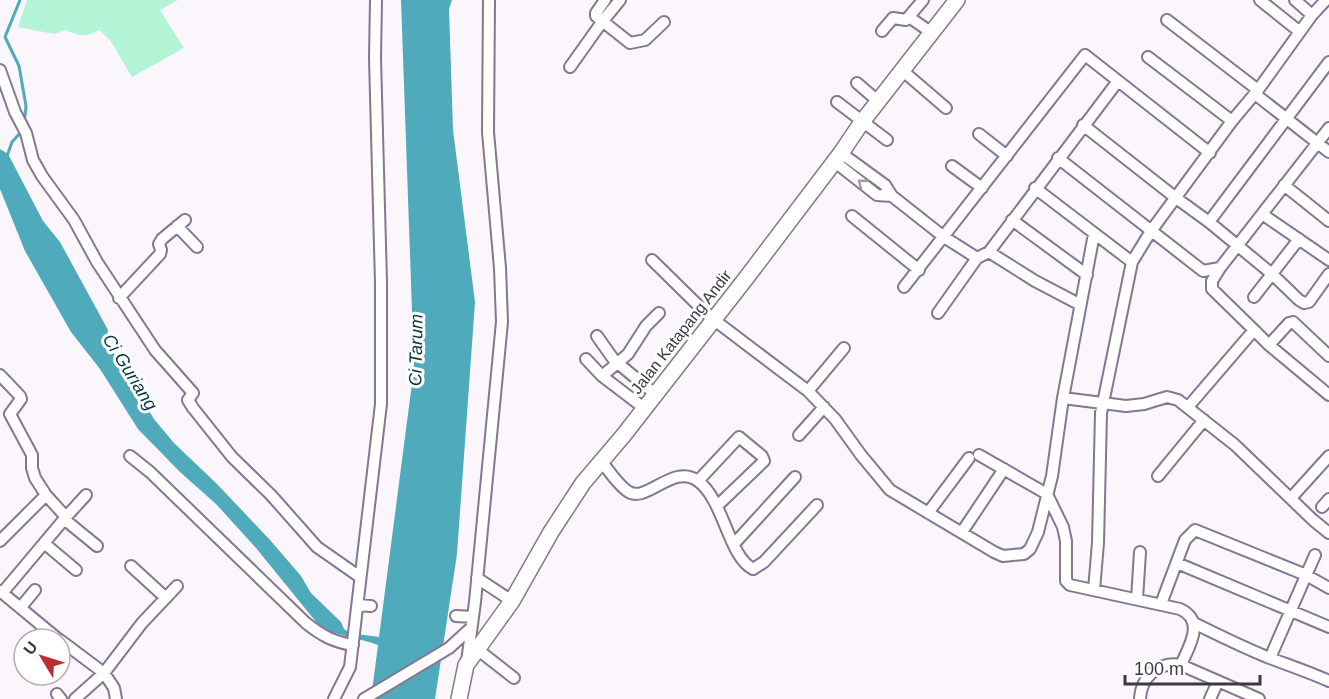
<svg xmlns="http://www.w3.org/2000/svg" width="1329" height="699" font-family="Arial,sans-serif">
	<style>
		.green { fill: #b4f4d6 }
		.water { fill: #4fabbc }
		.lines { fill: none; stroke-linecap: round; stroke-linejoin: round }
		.stream { stroke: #4fabbc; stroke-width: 3 }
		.street-casing { stroke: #86768f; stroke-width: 14 }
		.secondary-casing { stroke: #86768f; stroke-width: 18 }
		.street { stroke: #fff; stroke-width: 10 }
		.secondary { stroke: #fff; stroke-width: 15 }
		.oneway { stroke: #9e9ba0 }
		.labels { text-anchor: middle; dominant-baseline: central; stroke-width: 6; stroke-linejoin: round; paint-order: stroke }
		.street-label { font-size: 16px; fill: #3d3741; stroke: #fff }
		.water-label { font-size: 18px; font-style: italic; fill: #08353d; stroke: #fff }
	</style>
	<rect width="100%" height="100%" fill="#faf6fc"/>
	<path class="green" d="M27,0H178L160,10L184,48L132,77L110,40L99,30L88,35H79L65,30L54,34L18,27Z"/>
	<path class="water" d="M401,0H452L449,9L453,130L475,302L457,554L435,699H371L378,645C359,638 339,636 321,628L256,548L216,504L180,472L138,429L100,369L71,332L25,251L0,189V149L8,154L43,221L60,242L108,330L106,340L154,419L174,443L217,484L270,540L301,576L311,593L341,622L344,629L350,633L379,637L414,368Z"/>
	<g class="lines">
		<path class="stream" d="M20,0L5,37L19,66L26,106L24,125
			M7,156L12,142L22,131"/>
		<defs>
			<path id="street" d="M605,0L596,13V16L630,43L645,40L664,22
				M1260,0L1300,32
				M1295,0L1312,15
				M909,17L932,33
				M1167,20L1258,90
				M882,31L893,18L906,20L923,0
				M1148,57L1232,121
				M570,67L602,22L620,0
				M0,70L15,112L26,133L33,160L42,176L74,220L97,262L155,350L193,393L188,400L193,408L232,457L271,495L317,547L360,577
				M903,71L946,108
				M857,83L879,102
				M1255,94L1329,152
				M837,102L887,140
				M1083,125L1176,198L1209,222L1272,274L1299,300L1304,303L1309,302L1329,274
				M979,134L1007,156
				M841,153L885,185L892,196L944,237L977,258
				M1058,158L1203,271L1220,268
				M835,162L877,195L892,196
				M952,166L982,188
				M1284,185L1329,221
				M1035,188L1132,262
				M1262,214L1329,260
				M852,216L919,270
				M1012,220L1087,275
				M1209,222L1329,62
				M177,226L197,247
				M989,252L1035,281L1079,304
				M652,260L709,316L808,391L835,419L861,455L890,490L994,552L1003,556L1024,554L1030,549L1038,532L1052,476L1063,398L1094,234
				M904,287L1085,55L1210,153
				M1254,297L1299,239
				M119,298L160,254L161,250L159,244L162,239L185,220
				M938,313L977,258L989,252L1118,81
				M1254,330L1212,289V281L1220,268L1329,128
				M597,336L614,360L655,394
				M1269,345L1289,323L1293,322L1329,356
				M586,359L602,376
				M0,375L20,396L21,399L10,414L32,455V468L35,478L46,495L66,517L3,592
				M808,391L844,348
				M1063,398L1126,406L1144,404L1167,397L1178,400L1235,445L1313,520L1329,533
				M1188,407L1254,330L1269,345L1329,395
				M644,408L602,376L628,354L646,326L659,313
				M799,435L824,407
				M979,455L1047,494L1063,527L1066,541V581L1070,585L1180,609C1206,621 1189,646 1181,665C1159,661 1141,677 1140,699
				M130,456L150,472L306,623C321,635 333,642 353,645
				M602,462C609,471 617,483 626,490C645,507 672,462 698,481C724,500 728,556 753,569L764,562L817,505
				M1158,476L1204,420
				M698,481L739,437L762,456L764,461L717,506
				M1291,498L1329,456
				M1322,507L1329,499
				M928,513L969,458
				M66,517L86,495
				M64,519L97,546
				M962,532L1004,469
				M0,541L46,495
				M44,543L76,570
				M734,544L795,477
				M1177,563L1329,627
				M131,566L166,598
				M477,578L512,601
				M1094,590L1098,543L1101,413L1132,262L1151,231L1232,121L1258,90L1312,15L1326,0
				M0,591L58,639
				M1137,599L1140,552
				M1161,604L1185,540L1195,530L1306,575L1329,588
				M358,605L371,606
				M21,607L35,590
				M456,616L473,617
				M1194,623C1218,635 1243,647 1267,657C1288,665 1309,672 1329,681
				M60,640L104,673L114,688L116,699
				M477,649L514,678
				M60,656L68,646
				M1270,658L1315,555
				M467,662L475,602L502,322L500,268L488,132L489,0
				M1181,665L1259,699
				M57,694L61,699
				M75,699L104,673L142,623L177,586
				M334,699L350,667L381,404V283L375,58L376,0
				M364,699L449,648L471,628
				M1210,699L1218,681"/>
			<path id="secondary" d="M459,699L466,665L512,601L551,532L583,483L623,436L747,277L841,153L862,122L957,0"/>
		</defs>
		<use href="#street" class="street-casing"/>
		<use href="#secondary" class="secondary-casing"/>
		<use href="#street" class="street"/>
		<use href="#secondary" class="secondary"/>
	</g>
	<defs><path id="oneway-chevron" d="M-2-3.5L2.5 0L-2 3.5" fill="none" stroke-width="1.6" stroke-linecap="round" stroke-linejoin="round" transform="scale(1.5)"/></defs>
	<use class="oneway" href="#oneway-chevron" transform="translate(862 183) rotate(-142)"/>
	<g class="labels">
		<g class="street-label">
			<text transform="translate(681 332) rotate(-52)">Jalan Katapang Andir</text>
		</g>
		<g class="water-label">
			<text transform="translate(416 350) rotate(-89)">Ci Tarum</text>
			<text transform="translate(130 372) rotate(58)">Ci Guriang</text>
		</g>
	</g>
	<g transform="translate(42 657) rotate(308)"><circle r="28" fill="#ffffff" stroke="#b1afb3" stroke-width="1.5"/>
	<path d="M0-4.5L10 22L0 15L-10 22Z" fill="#bd2d36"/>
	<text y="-9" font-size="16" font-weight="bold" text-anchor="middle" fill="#3d3741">U</text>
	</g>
	<path d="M1125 675v9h135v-9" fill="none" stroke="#3d3741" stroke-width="3"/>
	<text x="1134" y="675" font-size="18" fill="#3d3741" stroke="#ffffff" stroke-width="4.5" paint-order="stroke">100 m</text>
</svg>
